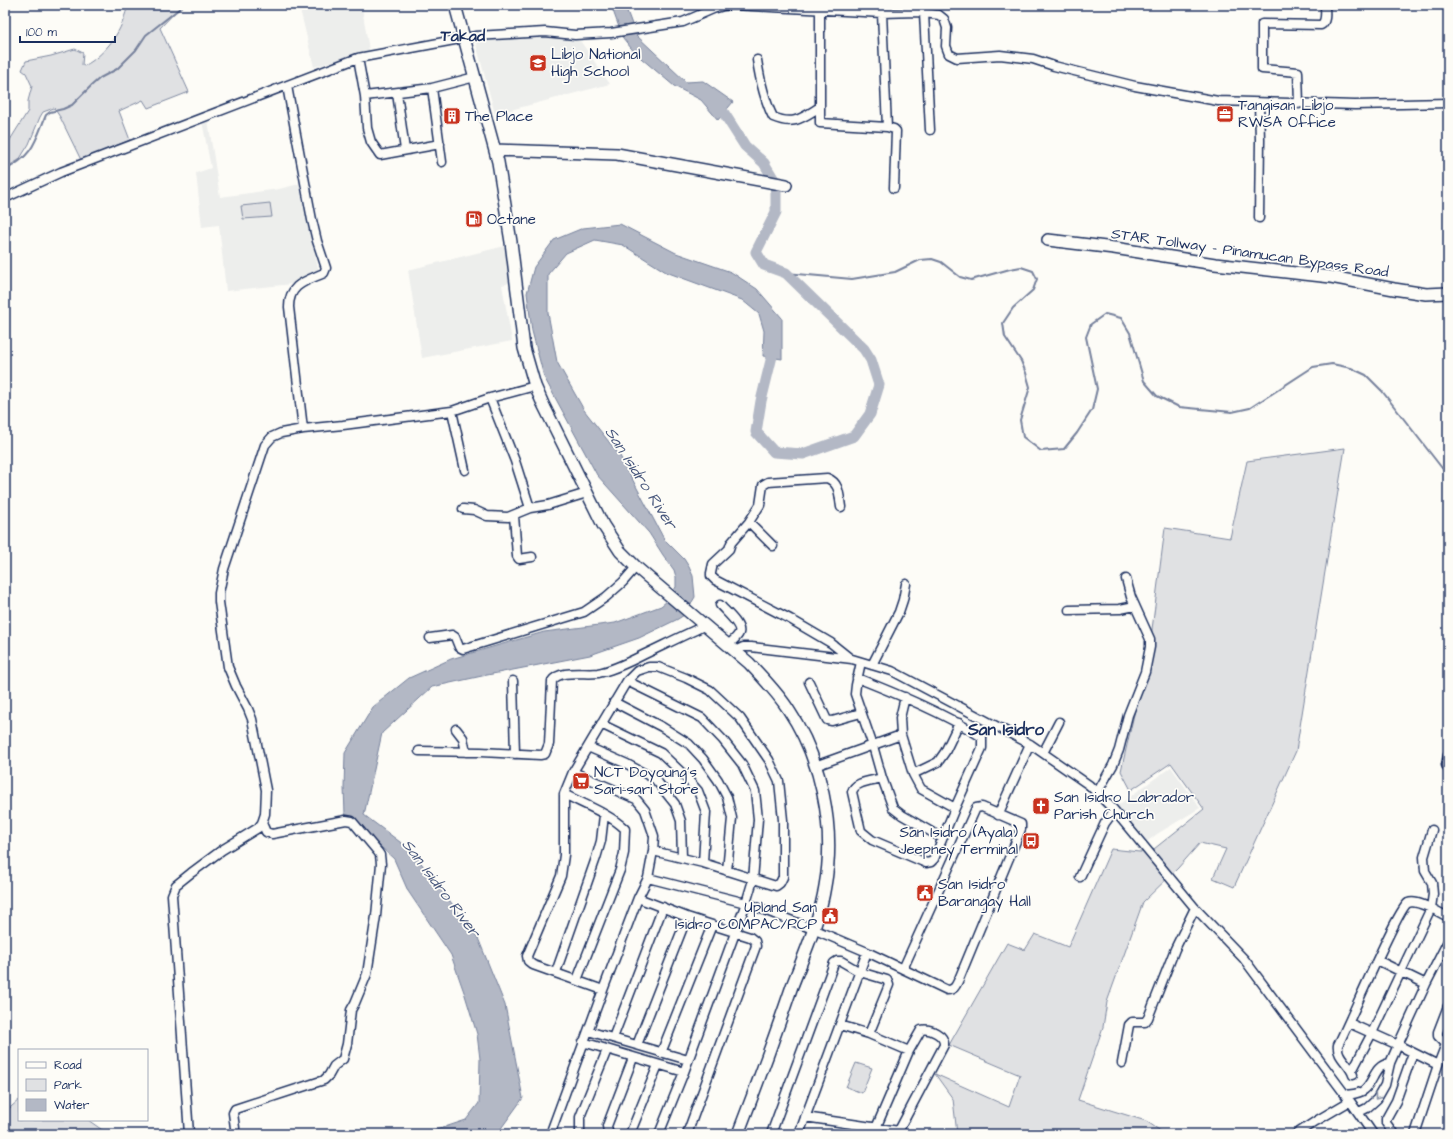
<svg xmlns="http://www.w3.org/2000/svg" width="1453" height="1139" font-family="'Architects Daughter',sans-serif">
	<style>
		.built { fill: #edeeec }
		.green { fill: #e0e1e3; stroke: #7e88a0 }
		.water { fill: #b3b8c5; stroke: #76819c }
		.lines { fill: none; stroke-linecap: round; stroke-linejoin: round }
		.stream { stroke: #76819c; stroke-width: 2 }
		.river { stroke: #b3b8c5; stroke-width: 11 }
		.minor-casing { stroke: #1b2f5e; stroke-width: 11 }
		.major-casing { stroke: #1b2f5e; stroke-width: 14 }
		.minor { stroke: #fdfcf7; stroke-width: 8 }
		.major { stroke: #fdfcf7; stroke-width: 11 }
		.oneway { stroke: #8c96aa }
		.labels { text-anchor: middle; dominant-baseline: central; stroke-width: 3.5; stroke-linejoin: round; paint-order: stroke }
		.poi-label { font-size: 15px; fill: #1b2f5e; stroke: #fdfcf7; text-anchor: start }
		.street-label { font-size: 15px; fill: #1b2f5e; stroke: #fdfcf7 }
		.neighbourhood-label { font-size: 16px; font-weight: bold; fill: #1b2f5e; stroke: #fdfcf7 }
		.water-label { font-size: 16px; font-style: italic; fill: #49587d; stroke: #fdfcf7 }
		.quarter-label { font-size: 17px; font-weight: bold; fill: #1b2f5e; stroke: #fdfcf7 }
	</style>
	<rect width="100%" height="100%" fill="#fdfcf7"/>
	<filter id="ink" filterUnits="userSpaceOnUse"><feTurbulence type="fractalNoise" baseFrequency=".025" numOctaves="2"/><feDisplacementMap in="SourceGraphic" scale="8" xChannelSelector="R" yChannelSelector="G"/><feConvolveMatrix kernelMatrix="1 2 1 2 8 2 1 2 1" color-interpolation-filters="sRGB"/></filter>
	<g filter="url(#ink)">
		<path class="built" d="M299,5H376L362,8L369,50L314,67Z
			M539,35L568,38L581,42L610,84L495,114L475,40Z
			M208,120L220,197L279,189L299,184L321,281L226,291L219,225L202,227L196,173L211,168L202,121Z
			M505,246L510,283L502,285L512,341L422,358L408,270Z
			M1171,767L1200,808L1157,834L1144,844L1117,806Z"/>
		<path class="green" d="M128,5H182L160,28L189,92L148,108L143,100L119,111L130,140L81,160L60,117L54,108L43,112L40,117L29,144L19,160L5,168V148L28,111V101L32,86L26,73L22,70L26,61L51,56L75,49L83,53L82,65L84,66C96,60 109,47 116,35C122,26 125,15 128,5Z
			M270,203L272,217L243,219L241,206Z
			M1345,448L1296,751L1234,887L1213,878L1226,849L1200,843L1178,868L1143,902L1107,1002L1103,1027L1078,1100L1146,1121L1165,1134H957L953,1099L935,1074L1009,1107L1020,1075L949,1045L1007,943L1025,950L1035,934L1068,947L1111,849L1149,853L1204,809L1171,763L1131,790L1121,771L1150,645L1165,528L1230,538L1247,461Z
			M856,1063L872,1068L862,1093L846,1087Z
			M19,1100V1120H88L108,1134H5V1112Z"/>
		<path class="water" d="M613,5H630L627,11L636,35L686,82L703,81L733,102L718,120L701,100L674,86L635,53L623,38L612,8Z
			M620,224L676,253L731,272L757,289L782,318V359L763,356L764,331L759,314L742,300L666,272L623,245L595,240L566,253L548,274V313L557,362L584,410L620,456L664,539L684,559L689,567L693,576L695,597L684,615L678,619L639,638L590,655L482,676L432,687L382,733L364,815L412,851L478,938L505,1005L523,1098L497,1134H428L430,1132L466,1120L479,1103L480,1059L477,1034L465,995L451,955L408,891L394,859L345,814L344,788L345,753L373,707L409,678L451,659L544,632L615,623L634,616L661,606L667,601L676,587V577L674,570L663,555L649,533L597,475L544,377L532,331L527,293L534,267L554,240L583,228Z"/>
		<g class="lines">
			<path class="stream" d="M5,170C33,156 35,142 46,115L50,112L63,109L72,105L92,85L100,78L117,69L136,50L146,35L184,5
				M786,273L852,279L895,272L920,260L932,259L941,262L960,277L971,280L1010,269L1021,267L1033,271L1037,279L1033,290L1013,308L1003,323L1005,337L1021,361L1026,373L1030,387L1020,420L1023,437L1041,451L1064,449L1077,433L1092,410L1097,389L1086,337L1091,324L1105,314L1121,318L1130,333L1144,381L1157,396L1179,407L1232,412L1250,408L1313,367L1332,364L1351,368L1366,375L1382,391L1445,472H1448"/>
			<path class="river" d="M714,104L722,110L745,146L764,163L776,183V212L756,252L764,265L786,273L864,349L871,360L879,385L870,414L854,436L803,454L774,452L756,432L761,401L775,344"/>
			<defs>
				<path id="minor" d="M733,5L882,13L917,12L939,15L944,19L947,28L946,46L949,54L957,58L1000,55L1033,59L1054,66L1135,86L1218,101L1355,105L1448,103
					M820,10V123L887,127L882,13
					M924,13L930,130
					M358,58L476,36L545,32L575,35L611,33L683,22L713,9L723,6L733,5
					M757,60C760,80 764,99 773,117C794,126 802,118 820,107
					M287,86L312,220L317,241L326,268L324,273C306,281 289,284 289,307L303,429
					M432,88L442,162
					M397,93L405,150
					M365,96L367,128L371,142L380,155L440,144
					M1299,104L1298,72L1262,69V24L1321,25C1327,21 1325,12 1325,5
					M887,127L894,129L896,131L894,188
					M5,198L61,172L358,58L365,96L432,88L475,77
					M1259,218L1260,140L1259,103
					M490,398L515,461L530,508
					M452,411L465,470
					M841,507C839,495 840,483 827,478L768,482L763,485L760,505L749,522L731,543L729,549L713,564L711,573V576L715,580L790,619L831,643L851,659
					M463,509L474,510L487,516L508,517L530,508L548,505L587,493
					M514,515L517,556L519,559L532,557
					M749,522L773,546
					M720,605C725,611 742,625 739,633C737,638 731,642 728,645
					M1069,610L1120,609L1135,606
					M430,638L452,635L455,637L459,647L463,649L584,612L606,597L623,582L636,567
					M735,651L743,647H751L852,659L892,671L1030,744L1089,785L1113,809L1195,908L1244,959L1350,1101L1373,1134
					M861,662L856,685L855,694L873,746L882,778L893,808L902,815L942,838
					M872,665L899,612L903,600L906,584
					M857,678C900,695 943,713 982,737V748L955,808L934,859L931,862L926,863L872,840L861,831L852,792C855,781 872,781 882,778
					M513,681L515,754
					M627,681L702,718L723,740L742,764L755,791L758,819L753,880L746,903L684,1072L659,1134
					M809,682L827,720L832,721L861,713
					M905,697L900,718L901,735L913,774L921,789L955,808
					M614,702L662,727L689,744L703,759L718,780L727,797L732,818L727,871
					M601,724L661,753L682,773L698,791L706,812L703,863
					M456,729L463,738L466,752
					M588,747L627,764L655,779L675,804L681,821L682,858
					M419,751L481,752L540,755L545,754L549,744L552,681C560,669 585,675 598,673C614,670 629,662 643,655C664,645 684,635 704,626
					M1043,753L1059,722
					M1448,755L1446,765L1448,769
					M815,766L901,735
					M913,774L938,762L945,752L959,723
					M1097,793L1113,765L1119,750L1128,715L1145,672L1150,647V639L1131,597L1126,579
					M564,794C583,804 610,814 625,829L624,853L620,870L577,980
					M998,815L1030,744
					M1080,877L1105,823L1114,811
					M648,878L746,903L813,929L867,952L947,990C955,990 956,985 959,979L1021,829V824L982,807L976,808L903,969
					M638,898L687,917L750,937L755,941L756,946L687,1134
					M1377,960L1426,984
					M556,972L596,858L601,841L604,815
					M603,990L533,965L528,961L527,956L561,876L564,855V794L573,772L627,681L637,671L649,667H658L686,678L710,690L740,718L769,760L779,781L783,820V877L780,883L776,886L703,863L653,851
					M1349,1023L1398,1045L1390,1063L1385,1085L1377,1099L1367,1108L1359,1112
					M840,1025L869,1034L909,1051
					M588,1031L688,1060
					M613,1038L663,907
					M583,1042L684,1072
					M1446,1044L1438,1036V1032L1448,1006
					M637,1045L687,917
					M661,1053L712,925
					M1122,1063L1129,1025L1132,1022H1145L1148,1018L1175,949L1195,908
					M1438,1065L1448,1039
					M1352,1071L1372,1033L1431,908L1448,917
					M1353,1075C1350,1064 1336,1057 1338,1045C1348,1026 1398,908 1408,903C1415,900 1425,906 1431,908L1433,894L1432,883L1425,871L1424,857L1432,830
					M1346,1095C1352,1094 1359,1094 1364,1090C1375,1081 1373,1066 1390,1063
					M805,1117L899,1131
					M235,1128L233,1113L235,1109L324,1080L329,1075L334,1066L343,1059L347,1044L351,1010L355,1003L367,974L376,916L381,864L380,855L378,852L352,821L346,820L272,834L266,832L262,823
					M876,1128L909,1051L921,1030C930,1028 945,1035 944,1045L897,1134
					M189,1134L172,895L176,885L191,873L222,850L258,828L262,823L265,814L266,790L252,719L248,709L236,686L228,667L219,602V593L224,569L265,445L272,437L281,433L303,429L343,425L452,411L490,398L535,386
					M552,1134V1129L603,990L638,898L648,878L653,851L654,836L645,810L636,799L573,772
					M580,1134V1117L607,1050
					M610,1134L608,1132L607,1126L633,1058
					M630,1134L658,1065
					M771,1134L834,963L837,961H841L860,972L887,980L889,985L869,1034
					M799,1134L867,952
					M1296,1134L1316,1121L1350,1101
					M1394,1134L1386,1123V1119L1396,1101L1413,1053
					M1415,1134L1438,1065L1398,1045L1426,984L1448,941"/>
				<path id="major" d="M455,5L498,162L511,242L524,348L535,386L543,404L603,525L620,551L636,567L749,663C762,677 777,692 788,709C821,758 836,827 825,886C820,919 804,955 792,986C775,1036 757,1085 738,1134
					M495,150L617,154L786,185
					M1048,240L1114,248L1215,264L1331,277L1394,289L1426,294L1448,293"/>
			</defs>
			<use href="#minor" class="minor-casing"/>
			<use href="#major" class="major-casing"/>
			<use href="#minor" class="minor"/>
			<use href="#major" class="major"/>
		</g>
		<defs><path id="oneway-chevron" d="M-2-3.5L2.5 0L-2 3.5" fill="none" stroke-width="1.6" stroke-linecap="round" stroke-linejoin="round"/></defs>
		<use class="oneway" href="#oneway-chevron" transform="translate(1377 1097) rotate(126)"/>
	</g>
	<defs>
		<symbol id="school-square" viewBox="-11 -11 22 22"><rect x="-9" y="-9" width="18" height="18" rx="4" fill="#c8321e" stroke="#fdfcf7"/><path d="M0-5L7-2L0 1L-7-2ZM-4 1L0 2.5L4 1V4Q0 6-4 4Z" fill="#fff"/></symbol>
		<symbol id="office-square" viewBox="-11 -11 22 22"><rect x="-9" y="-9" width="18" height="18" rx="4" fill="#c8321e" stroke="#fdfcf7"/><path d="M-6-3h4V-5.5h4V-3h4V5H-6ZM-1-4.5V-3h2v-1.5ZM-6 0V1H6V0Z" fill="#fff"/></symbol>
		<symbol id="building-square" viewBox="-11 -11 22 22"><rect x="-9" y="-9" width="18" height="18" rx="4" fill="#c8321e" stroke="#fdfcf7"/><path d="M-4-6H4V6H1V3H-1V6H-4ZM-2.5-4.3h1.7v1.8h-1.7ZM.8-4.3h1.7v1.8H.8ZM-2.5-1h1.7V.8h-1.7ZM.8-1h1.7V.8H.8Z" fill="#fff"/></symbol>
		<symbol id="fuel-square" viewBox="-11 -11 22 22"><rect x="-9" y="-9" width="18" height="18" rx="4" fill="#c8321e" stroke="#fdfcf7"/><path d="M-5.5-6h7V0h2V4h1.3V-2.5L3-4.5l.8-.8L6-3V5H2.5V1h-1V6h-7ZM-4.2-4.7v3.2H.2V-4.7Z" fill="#fff"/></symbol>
		<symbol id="supermarket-square" viewBox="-11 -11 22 22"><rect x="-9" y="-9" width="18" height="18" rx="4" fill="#c8321e" stroke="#fdfcf7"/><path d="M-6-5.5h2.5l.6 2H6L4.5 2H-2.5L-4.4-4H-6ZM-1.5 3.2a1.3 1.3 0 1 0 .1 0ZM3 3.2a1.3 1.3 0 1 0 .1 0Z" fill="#fff"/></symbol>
		<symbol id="church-square" viewBox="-11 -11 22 22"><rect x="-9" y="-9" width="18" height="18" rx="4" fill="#c8321e" stroke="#fdfcf7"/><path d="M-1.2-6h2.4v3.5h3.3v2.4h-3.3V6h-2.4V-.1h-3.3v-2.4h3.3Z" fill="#fff"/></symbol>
		<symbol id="bus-square" viewBox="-11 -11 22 22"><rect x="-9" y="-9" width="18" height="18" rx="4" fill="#c8321e" stroke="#fdfcf7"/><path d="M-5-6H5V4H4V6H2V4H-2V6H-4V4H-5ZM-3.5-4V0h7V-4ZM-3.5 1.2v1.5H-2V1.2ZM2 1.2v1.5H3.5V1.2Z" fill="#fff"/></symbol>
		<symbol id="civic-square" viewBox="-11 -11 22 22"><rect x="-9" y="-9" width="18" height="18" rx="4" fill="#c8321e" stroke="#fdfcf7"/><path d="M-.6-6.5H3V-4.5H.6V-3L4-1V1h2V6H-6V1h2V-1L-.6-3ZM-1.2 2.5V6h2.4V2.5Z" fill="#fff"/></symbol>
	</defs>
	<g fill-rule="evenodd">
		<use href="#school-square" x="528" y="53" width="20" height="20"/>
		<use href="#office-square" x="1215" y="104" width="20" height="20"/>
		<use href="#building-square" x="442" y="106" width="20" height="20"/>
		<use href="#fuel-square" x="464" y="209" width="20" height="20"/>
		<use href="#supermarket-square" x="571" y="771" width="20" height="20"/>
		<use href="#church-square" x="1031" y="796" width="20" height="20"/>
		<use href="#bus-square" x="1021" y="831" width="20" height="20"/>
		<use href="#civic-square" x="915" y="883" width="20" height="20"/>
		<use href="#civic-square" x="820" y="906" width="20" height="20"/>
	</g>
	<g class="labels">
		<g class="poi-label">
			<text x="551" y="54">Libjo National<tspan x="551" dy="17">High School</tspan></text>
			<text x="1238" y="105">Tangisan Libjo<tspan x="1238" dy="17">RWSA Office</tspan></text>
			<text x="465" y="116">The Place</text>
			<text x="487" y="219">Octane</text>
			<text x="594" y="772">NCT Doyoung's<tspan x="594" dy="17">Sari-sari Store</tspan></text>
			<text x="1054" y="797">San Isidro Labrador<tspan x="1054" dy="17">Parish Church</tspan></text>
			<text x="1018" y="832" text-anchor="end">San Isidro (Ayala)<tspan x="1018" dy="17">Jeepney Terminal</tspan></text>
			<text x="938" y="884">San Isidro<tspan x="938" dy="17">Barangay Hall</tspan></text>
			<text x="817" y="907" text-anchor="end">Upland San<tspan x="817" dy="17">Isidro COMPAC/PCP</tspan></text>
		</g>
		<g class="street-label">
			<text transform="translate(1250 253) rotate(8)">STAR Tollway - Pinamucan Bypass Road</text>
		</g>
		<g class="neighbourhood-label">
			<text x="463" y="36">Takad</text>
		</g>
		<g class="water-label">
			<text transform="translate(641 478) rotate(57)">San Isidro River</text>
			<text transform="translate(441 888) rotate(53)">San Isidro River</text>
		</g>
		<g class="quarter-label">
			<text x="1006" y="730">San Isidro</text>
		</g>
	</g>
	<rect width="1453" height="1139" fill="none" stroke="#fdfcf7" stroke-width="20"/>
	<rect x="10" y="10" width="1433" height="1119" fill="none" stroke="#1b2f5e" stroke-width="1.5" filter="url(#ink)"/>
	<rect x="18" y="1049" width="130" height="72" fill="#fdfcf7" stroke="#a3aaba"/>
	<rect x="26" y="1062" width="20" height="6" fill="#fdfcf7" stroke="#a3aaba"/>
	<text x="54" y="1069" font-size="12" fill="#1b2f5e">Road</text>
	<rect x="26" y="1079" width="20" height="12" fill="#e0e1e3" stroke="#a3aaba"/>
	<text x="54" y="1089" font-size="12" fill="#1b2f5e">Park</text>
	<rect x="26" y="1099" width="20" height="12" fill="#b3b8c5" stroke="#a3aaba"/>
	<text x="54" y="1109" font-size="12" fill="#1b2f5e">Water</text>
	<path d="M20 36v6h95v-6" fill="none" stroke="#1b2f5e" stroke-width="2"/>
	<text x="26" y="36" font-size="12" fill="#1b2f5e" stroke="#fdfcf7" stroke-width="3" paint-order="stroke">100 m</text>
</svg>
